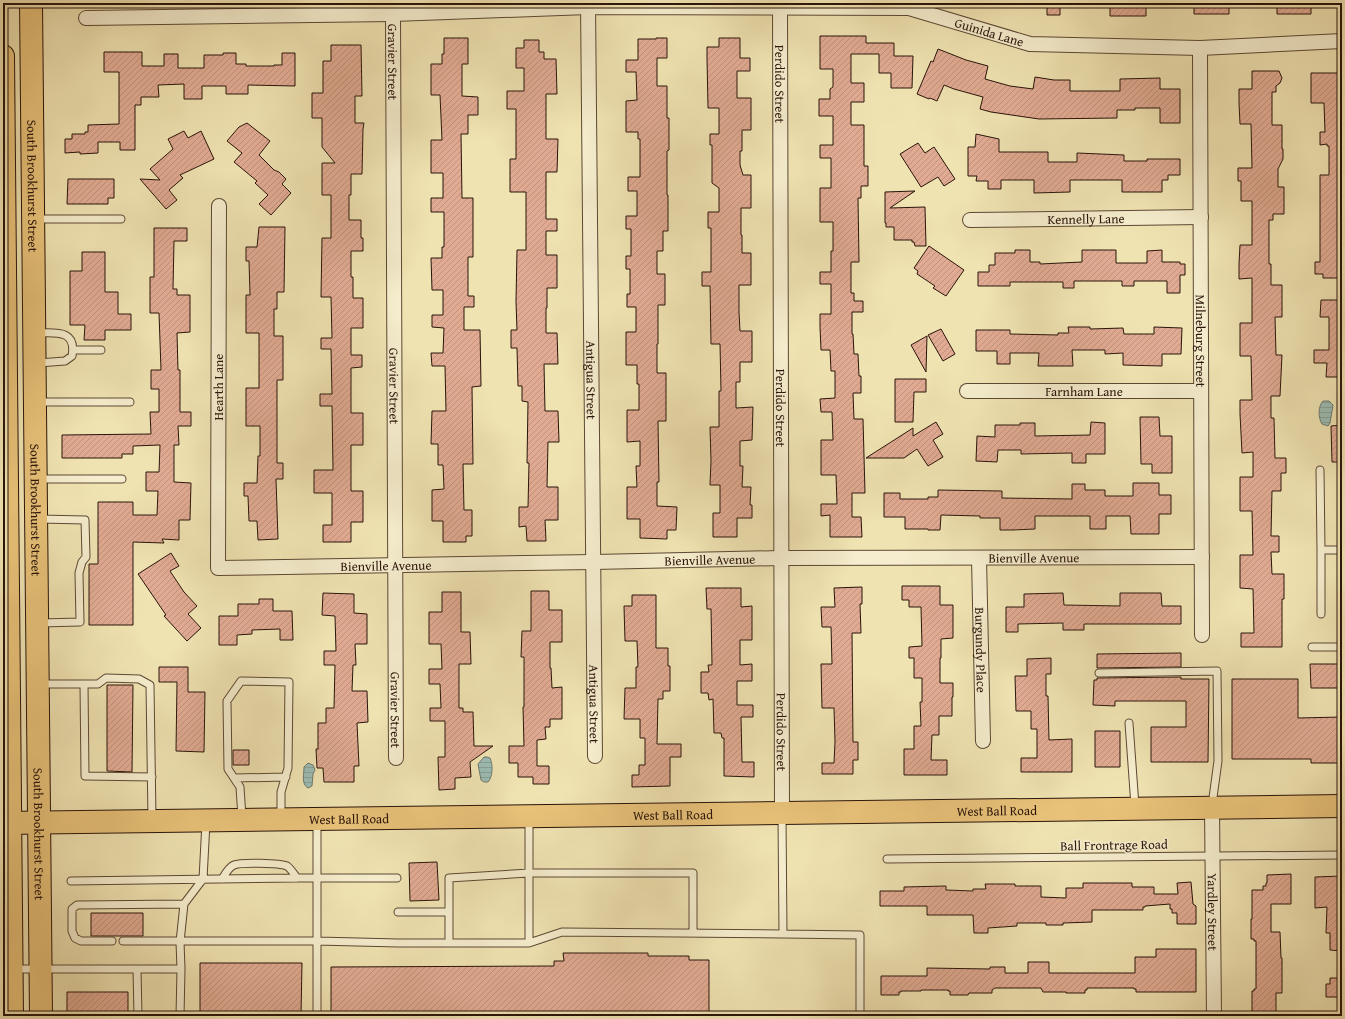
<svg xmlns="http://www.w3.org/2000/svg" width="1345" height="1019" font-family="'Gentium Book Plus',serif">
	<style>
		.water { fill: url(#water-rules); stroke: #6e7970 }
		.building { fill: url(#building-hatch); stroke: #2a140a }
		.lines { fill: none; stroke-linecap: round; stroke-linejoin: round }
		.service-casing { stroke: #5c4834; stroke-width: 9 }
		.minor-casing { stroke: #5c4834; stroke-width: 16 }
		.primary-casing { stroke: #2a140a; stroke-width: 24 }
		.service { stroke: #f5edcd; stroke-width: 7 }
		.minor { stroke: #f5edcd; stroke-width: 14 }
		.primary { stroke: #e8c279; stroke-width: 22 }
		.labels { text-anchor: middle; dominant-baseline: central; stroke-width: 3; stroke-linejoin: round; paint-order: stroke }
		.street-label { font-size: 13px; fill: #2a140a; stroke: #f5edcd }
	</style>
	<defs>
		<pattern id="water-rules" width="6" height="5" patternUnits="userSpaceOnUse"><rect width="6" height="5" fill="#9cbdb4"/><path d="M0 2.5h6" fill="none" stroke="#87a299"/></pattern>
		<pattern id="building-hatch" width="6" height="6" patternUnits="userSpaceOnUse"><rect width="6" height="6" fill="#e1ab93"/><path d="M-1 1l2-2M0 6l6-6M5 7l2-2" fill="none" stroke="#c1927d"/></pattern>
	</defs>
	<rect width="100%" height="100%" fill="#f0e3b2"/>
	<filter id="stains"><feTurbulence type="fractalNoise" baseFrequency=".005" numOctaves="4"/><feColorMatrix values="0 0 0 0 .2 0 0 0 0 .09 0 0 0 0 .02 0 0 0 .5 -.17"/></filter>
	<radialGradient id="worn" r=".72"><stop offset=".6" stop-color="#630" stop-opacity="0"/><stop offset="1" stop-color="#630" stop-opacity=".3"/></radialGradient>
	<path class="water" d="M1323,401H1329L1333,405L1330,423L1328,426L1322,424C1318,418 1318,406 1323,401Z
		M484,757H487L490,758C493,764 493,777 488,782H484L481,780L478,764Z
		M308,763L313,765L315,770L313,774L312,786L308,788C301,784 304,774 304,767Z"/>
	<path class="building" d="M1047,3H1060V15H1047Z
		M1110,3H1146V16H1110Z
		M1194,3H1229V14H1194Z
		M1277,3H1311V14H1277Z
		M820,36H866V43H894V56H913L912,88H891V73H879V54H851V83H864V102H851V125H864V166H868V186H861V198H858L859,262H851V293H854V301H863V312H852V334H853L854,354H858L859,376H861V393H853L854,419H863L865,493H852V517H861L862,537H830V515L821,516V504H837L836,475H821V440H833L832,412H821L820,399L835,398V371H831L830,350H821L820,327V314H831V284H820V272H831V251H833V222H820V188H831V158H820V145H833V116H819V99H830V89L833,87V69H820Z
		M444,38H468V64H462V96L478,97V115H468V134H461L462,198H473V257H468V296H474V307H464V330H480L481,386L472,387L473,464H463L464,510H472V536H466V542H443V521H432V490L444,489L443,465H438V444H431L432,411H446L445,366H432L431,353H443L444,328L432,327V315H443V290H432L431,258H442V247H444V212H431V198H443V173H431V140H442L440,95H431V64H442V54H444Z
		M656,38H667V58H657V86H667V118H669V150L667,151V195H668V231H663V251H657V274H665V305H658V344H657V373H666V421H658L659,482H657V506L677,507L676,530H667V539L640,538V519H627V487H637L636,466H640V441L627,442V410H639V384H637V365H626V332H636V307H627V294H630V269H626V256H631V229H626V216H637V191H628V177H640V139H638V132H626V101L637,100L636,72H626V60H638V39H656Z
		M719,38H740V58H750V71H737V98H751V130H742V151H740V165L743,175H751V208H741V235H742V253H751V285H739V312L740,331H752V362H740V382H736V408L753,407L752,440L740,441V466H743L742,487H751L750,505H752V518H737V537H713V513H720V485H710L711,461L710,427H719V391H721L720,344H711L710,286H702V272H711V228H708V212H719V188L712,183V145H710V134H719V108H708L707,58V47H719Z
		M524,40H539V52H544V59H556L557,94H546V139H558L557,172H546V219H557V231H546V255H557V288H547V308H546V333H557L558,364H544L545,411H558L559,442H548L547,487H558V520H545L546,541H527L526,526L519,527V507H528L529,463H527L528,402L522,401V386H518L517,348H511V330H517L516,302L517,250H526V192H510V159H516V109H507V91H524V68H516V48H524Z
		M331,45H361L362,96H355V123H364L363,129L362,174H351V195H349V220H361V238H363V251H351V277H353V298H363V328H351V355H362V367L351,368V413H363V445H351V491H363V522H351V542H323V525H332V493H314V470H333L332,406H320V394H332L331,349H321V338H332L331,297H321L322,238H331V195H322V163H335L322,147V118H312V93H323V61H331Z
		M938,49L966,60L988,66L985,79L1010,86L1033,89L1035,77L1054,80H1070V91H1120V79L1160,78V89H1180V123H1160V108H1135V110H1117V118L1039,119L991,112L980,109L983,97L954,89L944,85L937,101L930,98L929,99L917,94L931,61L933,62Z
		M104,52H142V66H164V54H178V68H204V55H223V53H236V64H246V66H274V65H282V53H295V86L248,85V94H226V86H202V99H184V84L158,85L159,97H141V105H135V150H120V142H98V153L80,154V152L65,153V139H72V134H85V132H88V125L119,124V72H104Z
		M1252,71H1279L1282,78L1280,83L1276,86V92H1272V125H1282V149H1283V159L1278,169V187H1284V214H1273V220H1269V264H1271V285H1282V317H1275L1276,355H1282L1280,396H1271V418H1274L1275,458H1286V473H1281V491H1272L1271,536H1279V552H1271L1272,574H1284V599H1282V647H1241V633H1254L1253,589L1240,588V555H1253L1252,511H1240V477H1253V452L1242,453L1240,414V400H1252L1251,356H1240V323H1252V278L1239,279V264L1240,245H1252V201H1241V181H1238V168H1252L1251,124H1240L1239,103V89H1252Z
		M1311,73H1342V278H1323V274H1315V262H1320V175H1329V146H1327V144L1320,145V132H1325L1324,103H1311Z
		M247,123L270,141L259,155L274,170L279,172L286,179L282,184L291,193L271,215L259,204L268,195L255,183L257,181L234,162L242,153L227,141L239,127Z
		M184,131L188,138L201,131L214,159L180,175L183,178L169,190L177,200L166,209L140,179L160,180L150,169L173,149L168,139Z
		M976,134L999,139V152H1048V162H1077V153L1124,155V161H1147V159H1180V175H1168V180H1162V192H1122V180H1070V192L1034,193V180H1001V189H988V181H976L977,176H968V147H975Z
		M918,143L925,153L934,147L955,179L944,186L938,177L921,187L900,154Z
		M68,179H114V198H108V204H67Z
		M915,191L890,208L925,207L926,246H915L914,242H912V240H894V227H886V223H885V192Z
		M259,227H285L284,292H277V309H274V336H283V380H277V463H283V479H276L278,539L258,540L257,521H249L248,496H244V483H257L258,456H260V426H246V388H259V333H246V295H250L249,261H246V247H257Z
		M154,228H187V241H174L173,289H177V295H190V332L177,333L178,370H180V412H191V426H178L179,445H174V482L191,483L190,520H179V540L162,539L164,543L133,542V625H89V564H98V502H133V515H157L158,491H146V472H159L160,445L133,446V454H122V458H62V435L151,434L150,412H159V389H151V370H161L159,313H150V277H154Z
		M929,246L964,270L946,296L933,288L935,286L917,274L918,271L914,268Z
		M1015,250H1030V262H1040V264L1082,262V250H1116V263H1147V251L1162,250V262H1180V264H1185V275H1180V293H1167V281H1134V286H1122V281H1074V288H1063V282H1010V286H978V272H989V265H995V253H1015Z
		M82,252H105V292H118V314H131V330H105V340H84L85,325H70V271H82Z
		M1321,300H1342V377H1326L1327,363H1314V350H1329V317H1320Z
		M1068,327H1090V329L1123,328L1124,334H1154V327L1182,328L1181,354H1162V366L1123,365V353L1105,354V350H1072L1073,366H1038L1039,353H1010V364H997V351H976V330H1010V334L1058,335V333H1069Z
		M941,329L955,354L943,361L928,335Z
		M927,336L926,372L911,345Z
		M895,379H926V392H914L913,422H895Z
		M1140,417H1159L1160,436H1172V473H1152V464H1141Z
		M936,422L943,434L933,440L943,457L928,466L917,449L904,458H866L913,428V436Z
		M1091,422L1105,423V454H1086V463H1072V453L1021,454V450H998L997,462L976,461L977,436L995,437V425H1020V423H1035V436L1090,435Z
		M1342,425V462H1332L1331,426Z
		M1133,483H1159V495H1171V514H1159V534H1131L1130,516H1106V529H1090V516H1035V529L1013,530H1000V518H980V516L941,515L940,530H928V529H905V517H884V493H900V499H928V497H938V490L1002,491V498L1072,499V484H1085V490H1105V496H1133Z
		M171,553L179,566L170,571L184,592L197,606L188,614L201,628L187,641L164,616L166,615L138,574Z
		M902,586H940V605H953V638L941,639V658H940V683H953V697H952V716H939V735H932L931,760H947V775H904V749H914V726H921L920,702H922V678H914V658H909V647L922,646L921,607H909V600H902Z
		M862,587V604H860L861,633H852L853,742H858V760H853V774H822V763H834L835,742L834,708H822L821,664H832L831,627H822L821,607H835L834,588Z
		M706,588H741V607L752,606V640H740V665L752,664V681H737V705H753V717H741L742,762H754V777L724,776V738H722L721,733H714L713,699L709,700L708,693H701V672H709L708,665H712L711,609H707Z
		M531,591H549V610H562V642H550V668H551L552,688L562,687V719H550V727H545L546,739L537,740V766H549V784H533V777H518V763H509V746H524L523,707H524V657H521L522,631H531Z
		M442,592H461V632H470L471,664H459V708H463V712H473L474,746H493L470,762L471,777L455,778V789L439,790L438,757H445V721H430V708H441L440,684H429V669H442L441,644H429V612H442Z
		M323,593L354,594V613L367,614V644H355L356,665H353L352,691H367L368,722L357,723L359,766H354V782H324L323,768H317L316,749H318V723H326V708H334L335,665H324V651H336L335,616L322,615Z
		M1063,593L1064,605L1120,606V593H1161L1162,606H1181V624H1084V630H1063V623L1018,624V632H1006V607H1024V594Z
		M632,595H656V648H668V666H670V691H663V699H658L657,744H681V757H670V786L632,787V775H639V765H645V738H640V719H624L625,688H636V667H638L637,641H625L624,606H632Z
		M259,599H273V611H292L293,640H280V629L252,630V634L237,635V645H219V616H238V604H259Z
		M1181,653V667L1097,668V654Z
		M1051,658V674H1046V696H1048L1049,740L1072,739V772H1021V758H1037V729H1031V711H1016L1015,676H1027V659Z
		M1310,664H1342V688H1311Z
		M159,667H188V692H205L204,752L176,751L177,682H159Z
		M1181,677V679H1209L1208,762H1151V727H1186V701H1115V706L1093,705L1094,680H1097V678Z
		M1232,679H1298V718L1342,717V763H1311V759H1232Z
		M107,685H133L132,772L107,771Z
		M1095,731H1120V767H1095Z
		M233,750H249V765H233Z
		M437,862L439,900L410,901L409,863Z
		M1291,874V904H1271V932H1280L1281,958H1282V993H1276V1016H1252V991H1254V989H1256V941H1254V939H1251V919H1252V890H1263V886H1266V883H1267V875Z
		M1342,876V951L1330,950V933H1326L1327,907L1315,908V877Z
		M1191,882L1193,904L1196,906V924H1177V913H1172V909H1170V904L1145,906V907H1143V910H1092V922L1063,923V925H1046V923H1017V926L988,928V933H974L973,915H927V906H880V891H904V887L946,886V890L973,891V889H986L985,884H1015V886H1041V897L1066,898V888H1083V883H1132V887H1154V894H1178L1177,883Z
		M91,913H143V936H91Z
		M1156,949H1196V992H1136V989H1134V988H1087V990H1085V993H1066V992H1043L1041,988H995L992,990V993H969L968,995H950V991H948V990H921V991H901V992H899V995H881V976H927V968L990,969V967H1005V973H1028V962H1049V973H1135V957H1156Z
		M563,953H648V956H689V960H709V1016H485V1013L347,1014V1016H331V967L554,966V961H564Z
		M200,963H302L301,1016H200Z
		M1330,978H1342V997H1326V984H1330Z
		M67,992H128V1016H67Z"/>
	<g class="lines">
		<defs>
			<path id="service" d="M35,219H121
				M37,333C55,333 77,329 72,356L65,361L38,363
				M73,350H101
				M38,402H130
				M1320,470L1321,550
				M39,479H122
				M39,519L85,520L86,557L82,562L79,573L80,622L40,623
				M1321,614V550H1342
				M1312,647H1342
				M1099,673L1217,671L1218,761L1212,805
				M41,684H98L106,678L139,679L150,685L152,819
				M84,684L85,776L152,777
				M1129,723L1135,806
				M235,778L286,777
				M782,816L783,934L860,935V1016
				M242,818L240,787L228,769L227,701L241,681L289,682L288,768L281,792V817
				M317,821V1016
				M887,859L1342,855
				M222,879C225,874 229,867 234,865C241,862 280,863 287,866C291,869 294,874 297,878
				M71,881L297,878H397
				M398,912H449V878L529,873H693V933
				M112,941H81L75,938L72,931V909L77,905L184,904
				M123,941H317L398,943H529V818
				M449,943V912
				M529,943L562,932L783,934
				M14,969H137L138,1016
				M137,969H181L180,1016
				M181,969L180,942L184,904L203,879L206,822"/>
			<g id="minor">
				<path id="s1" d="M588,3L595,756"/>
				<path id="s2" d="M780,3L782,813"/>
				<path id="s3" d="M393,14L396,758"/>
				<path id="s4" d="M86,18L393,14L588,7L909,8L1030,44L1200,48L1342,41"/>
				<path id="s5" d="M1200,48L1202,635"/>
				<path id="s6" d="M219,206L218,568L594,562L781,558L1202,557"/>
				<path id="s7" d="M970,220L1201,217"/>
				<path id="s8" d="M967,391H1201"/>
				<path id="s9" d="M979,558L983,741"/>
				<path id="s10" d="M1212,807L1214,1016"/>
			</g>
			<g id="primary">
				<path id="s11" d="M31,3L41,1016"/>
				<path d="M3,56L12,1016"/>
				<path id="s12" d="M3,823L1342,806"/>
			</g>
		</defs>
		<use href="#service" class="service-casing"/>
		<use href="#minor" class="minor-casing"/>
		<use href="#primary" class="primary-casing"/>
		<use href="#service" class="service"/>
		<use href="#minor" class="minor"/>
		<use href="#primary" class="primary"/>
	</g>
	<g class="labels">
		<g class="street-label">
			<text stroke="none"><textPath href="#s4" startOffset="907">Guinida Lane</textPath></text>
			<text stroke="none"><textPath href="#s3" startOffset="48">Gravier Street</textPath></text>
			<text stroke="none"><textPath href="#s2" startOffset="81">Perdido Street</textPath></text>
			<text stroke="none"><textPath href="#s11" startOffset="183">South Brookhurst Street</textPath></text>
			<text stroke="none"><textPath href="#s7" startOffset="116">Kennelly Lane</textPath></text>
			<text stroke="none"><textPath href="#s5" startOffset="293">Milneburg Street</textPath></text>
			<text stroke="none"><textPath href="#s1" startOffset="377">Antigua Street</textPath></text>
			<text stroke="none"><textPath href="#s3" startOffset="372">Gravier Street</textPath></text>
			<text transform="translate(218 387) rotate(-90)">Hearth Lane</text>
			<text stroke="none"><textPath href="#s8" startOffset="117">Farnham Lane</textPath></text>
			<text stroke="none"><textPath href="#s2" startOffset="405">Perdido Street</textPath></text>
			<text stroke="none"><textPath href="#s11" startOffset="507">South Brookhurst Street</textPath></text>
			<text stroke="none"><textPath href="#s6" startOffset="1178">Bienville Avenue</textPath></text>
			<text stroke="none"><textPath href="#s6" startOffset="854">Bienville Avenue</textPath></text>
			<text stroke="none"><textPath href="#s6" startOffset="530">Bienville Avenue</textPath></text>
			<text stroke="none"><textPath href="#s9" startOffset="92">Burgundy Place</textPath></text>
			<text stroke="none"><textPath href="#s1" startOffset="701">Antigua Street</textPath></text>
			<text stroke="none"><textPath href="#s3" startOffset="696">Gravier Street</textPath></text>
			<text stroke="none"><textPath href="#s2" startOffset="729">Perdido Street</textPath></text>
			<text stroke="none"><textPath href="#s12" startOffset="994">West Ball Road</textPath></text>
			<text stroke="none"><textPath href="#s12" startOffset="670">West Ball Road</textPath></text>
			<text stroke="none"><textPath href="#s12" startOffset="346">West Ball Road</textPath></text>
			<text stroke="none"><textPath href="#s11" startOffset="831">South Brookhurst Street</textPath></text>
			<text transform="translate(1114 845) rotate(-1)">Ball Frontrage Road</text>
			<text stroke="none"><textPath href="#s10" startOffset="105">Yardley Street</textPath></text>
		</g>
	</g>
	<rect width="1345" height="1019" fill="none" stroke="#f0e3b2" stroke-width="16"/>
	<rect x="4" y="4" width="1337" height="1011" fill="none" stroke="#2a140a" stroke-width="2"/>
	<rect x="8" y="8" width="1329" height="1003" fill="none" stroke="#2a140a"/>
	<rect width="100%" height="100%" filter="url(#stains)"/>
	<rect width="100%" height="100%" fill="url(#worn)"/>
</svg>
